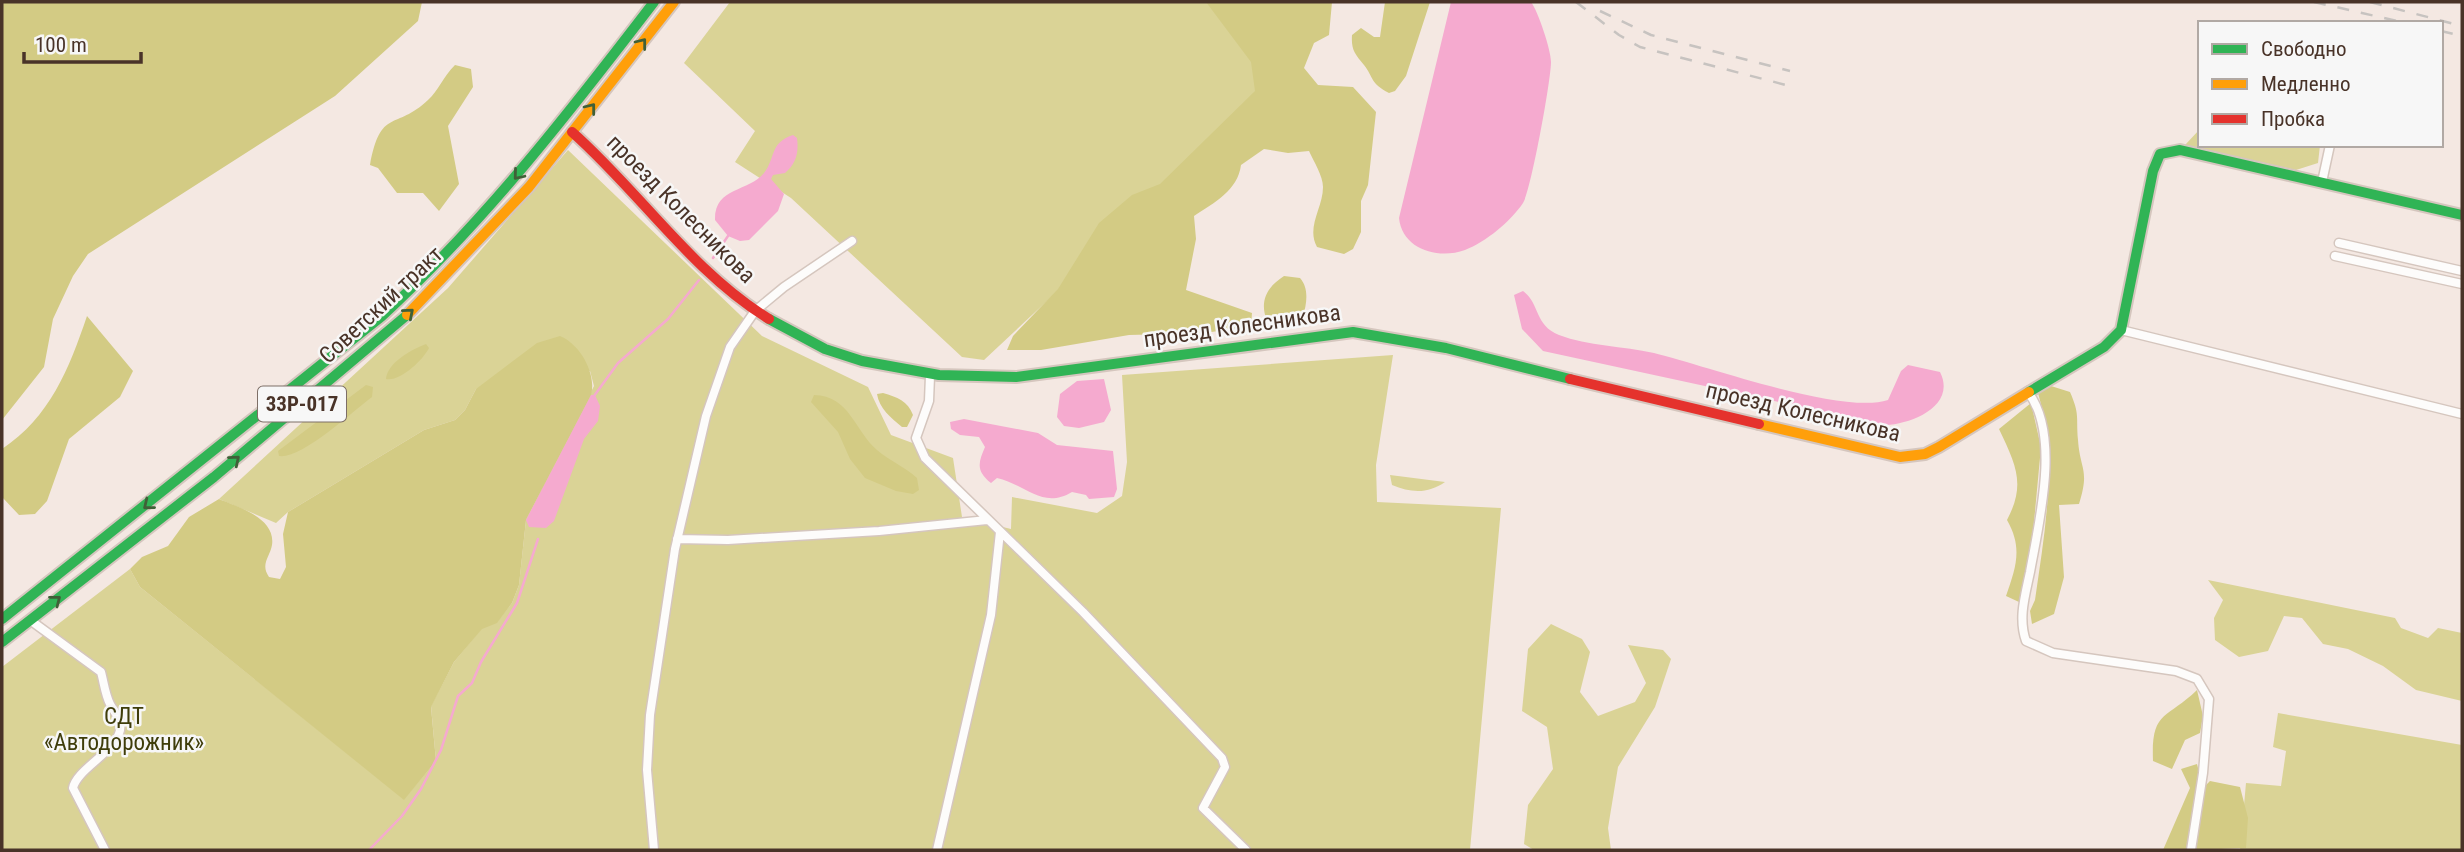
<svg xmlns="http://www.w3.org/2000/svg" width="2464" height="852" font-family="'Roboto Condensed',sans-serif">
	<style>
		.green { fill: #dad396 }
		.forest { fill: #d3cb84 }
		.water { fill: #f5aacf }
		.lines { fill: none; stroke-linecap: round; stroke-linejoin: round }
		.stream { stroke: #f5aacf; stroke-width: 2.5 }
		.street-casing { stroke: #d5c6be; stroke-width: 11 }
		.fast-casing { stroke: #d5c6be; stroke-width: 14 }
		.slow-casing { stroke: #d5c6be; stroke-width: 14 }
		.jam-casing { stroke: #d5c6be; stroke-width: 14 }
		.street { stroke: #fdfcfb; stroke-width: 8 }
		.fast { stroke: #30b455; stroke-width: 10 }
		.slow { stroke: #ff9f0a; stroke-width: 10 }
		.jam { stroke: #e5322d; stroke-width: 10 }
		.rail { stroke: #c7c3c0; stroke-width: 2.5; stroke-dasharray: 12 12; stroke-linecap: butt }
		.oneway { stroke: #406038 }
		.labels { text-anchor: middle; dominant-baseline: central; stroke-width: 5; stroke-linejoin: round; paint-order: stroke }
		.shield { fill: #f7f7f7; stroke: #7d6e66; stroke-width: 2 }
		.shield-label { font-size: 21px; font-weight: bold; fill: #493328 }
		.street-label { font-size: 23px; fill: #493328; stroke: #f7f7f7 }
		.park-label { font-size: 23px; fill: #3f3d0a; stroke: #f7f7f7 }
	</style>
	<rect width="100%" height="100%" fill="#f4e8e2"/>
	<path class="green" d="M730,2H1216L1280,83L984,360L962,357L791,198L735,162L755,131L684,63Z
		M2200,129V145H2320L2318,163L2296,170L2185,145Z
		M568,150L762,336L868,387L891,435L953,458L962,517L1011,529L1012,497L1097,513L1122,496L1127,462L1122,375L1393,355L1376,465L1377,502L1501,508L1470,850H2V667L130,569L140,587L404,799L436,761L431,706L454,662L482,628L497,622L512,603L519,585L526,520L594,386L590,371L476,389L465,410L455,420L424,430L288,512L276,523L219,499L448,288Z
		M1390,475L1445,482C1428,494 1411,493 1392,485Z
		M2208,580L2395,618L2401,628L2428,638L2438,628L2462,633V701L2416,690L2383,666L2348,649L2323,644L2302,618L2284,616L2268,651L2239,657L2215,640L2214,618L2223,600Z
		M1551,624L1582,639L1590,652L1580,692L1598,716L1635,702L1646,683L1628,645L1663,650L1671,659L1655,707L1618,767L1608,828L1611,850H1534L1524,844L1528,805L1553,769L1547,727L1522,711L1528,649Z
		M2278,713L2462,745V850H2240L2246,783L2281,786L2286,751L2273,747Z"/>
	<path class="forest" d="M2,2H422L418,21L335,96L88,254L73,276L53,319L44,367L2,420Z
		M1206,2H1332L1329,35L1314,43L1304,68L1318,85L1353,87L1376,112L1368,185L1361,201V232L1353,249L1344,254L1317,247C1306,227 1323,208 1323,187C1323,176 1314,162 1309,151L1288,153L1264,149L1241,165C1238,190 1214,203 1194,216L1196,239L1186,290L1252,313L1251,326L1205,333L1129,335L1041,350H1007L1013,336L1058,289L1099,223L1132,195L1160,184L1255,91L1251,62Z
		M1385,2H1430L1406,76L1395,91L1389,93C1370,83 1374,78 1364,65C1355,54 1351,50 1352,35L1361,28L1374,37H1380Z
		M455,65L471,69L473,87L448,126L459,184L439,211L423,193H397L378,168L370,165C381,107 395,131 428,100C438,91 443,77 455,65Z
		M1284,276L1300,278C1309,288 1307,303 1303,316L1288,324L1267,321C1259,301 1267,287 1284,276Z
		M87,316L133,371L120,397L69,439L47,501L35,514L19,515L2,497V449C50,417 69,369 87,316Z
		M560,336C580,344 597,374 591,395L526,520L519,585L512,603L497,623L482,629L454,662L431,707L436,761L404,800L140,587L130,569L142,557L168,546L189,517L219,499C238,507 276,518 272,545C270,557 260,564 269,577L280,579L286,567L283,534L288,512L424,430L455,420L465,410L476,389L537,343Z
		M426,344L429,348C423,360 400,382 386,379C388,362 411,350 426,344Z
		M366,385L373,387L372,397C352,412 302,459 279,456L278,451Z
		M2051,386L2070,392C2080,415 2076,416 2078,440C2080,470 2090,469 2079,504L2059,505L2064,577L2054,614L2032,624L2030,611L2035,600C2045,530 2058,462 2038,393Z
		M883,393C897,397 908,401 913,415L907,427H902C891,418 879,408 877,394Z
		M814,395C850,396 854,430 877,450C890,461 905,467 917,478L919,490L913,494L896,491L865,478L850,459L838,432L811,402Z
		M2031,403L2041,447L2033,533L2019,602L2006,596C2016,567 2023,548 2007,520C2026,484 2016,465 1999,429Z
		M2197,690L2203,716L2200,733L2185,740L2172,769L2153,761C2151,710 2166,720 2197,690Z
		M2197,764L2199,772L2188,850H2163L2190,788L2181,769Z
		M2210,781L2240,787L2248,818L2246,848L2195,850L2205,786Z"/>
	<path class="water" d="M1451,2H1531C1538,11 1551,50 1551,62C1551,80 1531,191 1523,203C1511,221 1486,242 1465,250C1438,260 1402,249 1399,218Z
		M793,135L797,138C799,153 796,164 785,173L773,175L771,179L784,194L778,211L749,240L740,241L728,236L715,220C714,187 749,192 764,173C776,158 769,143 793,135Z
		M1523,291C1540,303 1534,325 1559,335C1588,346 1623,346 1654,353C1707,366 1842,415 1888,400L1901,371L1908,365L1940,372C1957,406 1911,424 1886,425L1543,351L1522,329L1514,295Z
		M1104,379L1111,410L1104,422L1079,428L1064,426L1057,417L1060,394L1077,381Z
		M591,395H595L600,406L598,421L584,439L554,521L546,528L529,527L526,520Z
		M964,419L1038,433L1057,445L1113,451L1117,489L1114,497L1089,499L1086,495L1072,492C1042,510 1025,484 997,478L991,483C976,471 978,463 985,447L979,437L960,435L951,429L950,422Z"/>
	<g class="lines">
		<path class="stream" d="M713,258L728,236
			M594,396L618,363L668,319L699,280
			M369,850L402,816L421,789L441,750L458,696L472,683L481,662L517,603L538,539"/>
		<defs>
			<path id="street" d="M2322,182L2330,145
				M2339,243L2462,271
				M2335,256L2462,284
				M2121,330L2462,414
				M930,376L929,401L916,438L925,458L1083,612L1222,758L1225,767L1203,808L1246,850
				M2028,392C2061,435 2039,522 2030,572C2025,596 2018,618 2026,641L2053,653L2176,671L2197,679L2209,699L2203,773L2191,850
				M677,539L728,540L879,531L987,520
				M30,620L101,672C104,683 105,694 110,704C113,710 119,717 120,723C125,748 77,767 73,788L105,850
				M654,850L647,770L650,715L675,549L706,416L730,347L755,311L784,287L852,241
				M937,850L991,615L1000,532"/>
			<path id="fast" d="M769,319L825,349L862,361L939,375L1016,377L1353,332L1446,348L1570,379
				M2029,392L2104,347L2121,330L2153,171L2160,154L2180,150L2462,215
				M2,619L382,316C485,221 569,113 654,2
				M2,642L214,477L407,315"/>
			<path id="slow" d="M407,315L529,187L674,2
				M1759,424L1900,457L1925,454L1939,447L2029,392"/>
			<path id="jam" d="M572,132C639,191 692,272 769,319
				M1570,379L1759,424"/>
		</defs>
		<use href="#street" class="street-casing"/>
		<use href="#fast" class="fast-casing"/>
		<use href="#slow" class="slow-casing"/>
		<use href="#jam" class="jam-casing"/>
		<use href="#street" class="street"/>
		<use href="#fast" class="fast"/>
		<use href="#slow" class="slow"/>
		<use href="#jam" class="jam"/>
		<path class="rail" d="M1576,2L1619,35L1640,47L1786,85
			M2314,2L2406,23
			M2370,2L2462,26
			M1600,11L1651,35L1790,71
			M2441,31L2462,36"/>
	</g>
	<defs><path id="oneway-chevron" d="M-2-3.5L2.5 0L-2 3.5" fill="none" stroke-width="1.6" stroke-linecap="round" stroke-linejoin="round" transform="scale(1.75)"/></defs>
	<g class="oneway">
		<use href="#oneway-chevron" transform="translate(642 43) rotate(-52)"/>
		<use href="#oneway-chevron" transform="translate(591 108) rotate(-52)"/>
		<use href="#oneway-chevron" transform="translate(518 175) rotate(130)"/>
		<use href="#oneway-chevron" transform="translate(409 313) rotate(-41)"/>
		<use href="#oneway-chevron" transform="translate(235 460) rotate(-40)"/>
		<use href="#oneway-chevron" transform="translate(148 505) rotate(141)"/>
		<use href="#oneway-chevron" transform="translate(56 600) rotate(-38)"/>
	</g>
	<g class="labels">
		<rect class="shield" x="258" y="386.5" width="88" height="35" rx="5"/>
		<g class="shield-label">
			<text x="302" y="404">33Р-017</text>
		</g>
		<g class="street-label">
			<text transform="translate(681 209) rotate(45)">проезд Колесникова</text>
			<text transform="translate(381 305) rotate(-43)">Советский тракт</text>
			<text transform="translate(1242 326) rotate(-8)">проезд Колесникова</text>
			<text transform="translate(1803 412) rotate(13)">проезд Колесникова</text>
		</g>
		<g class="park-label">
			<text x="124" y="716">СДТ<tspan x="124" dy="26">«Автодорожник»</tspan></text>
		</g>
	</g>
	<rect width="2464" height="852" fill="none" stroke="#493328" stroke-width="7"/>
	<rect x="2198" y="21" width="245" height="126" fill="#f7f7f7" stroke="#b1a9a4" stroke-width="2"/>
	<rect x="2212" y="44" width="35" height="10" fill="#30b455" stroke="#b1a9a4" stroke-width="2"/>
	<text x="2261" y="56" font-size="21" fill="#493328">Свободно</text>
	<rect x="2212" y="79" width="35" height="10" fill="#ff9f0a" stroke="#b1a9a4" stroke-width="2"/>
	<text x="2261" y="91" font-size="21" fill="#493328">Медленно</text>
	<rect x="2212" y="114" width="35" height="10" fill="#e5322d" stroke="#b1a9a4" stroke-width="2"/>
	<text x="2261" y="126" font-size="21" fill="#493328">Пробка</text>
	<path d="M24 52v10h117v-10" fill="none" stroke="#493328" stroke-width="3.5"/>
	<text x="35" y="52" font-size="21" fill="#493328" stroke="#f7f7f7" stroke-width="5" paint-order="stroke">100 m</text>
</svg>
